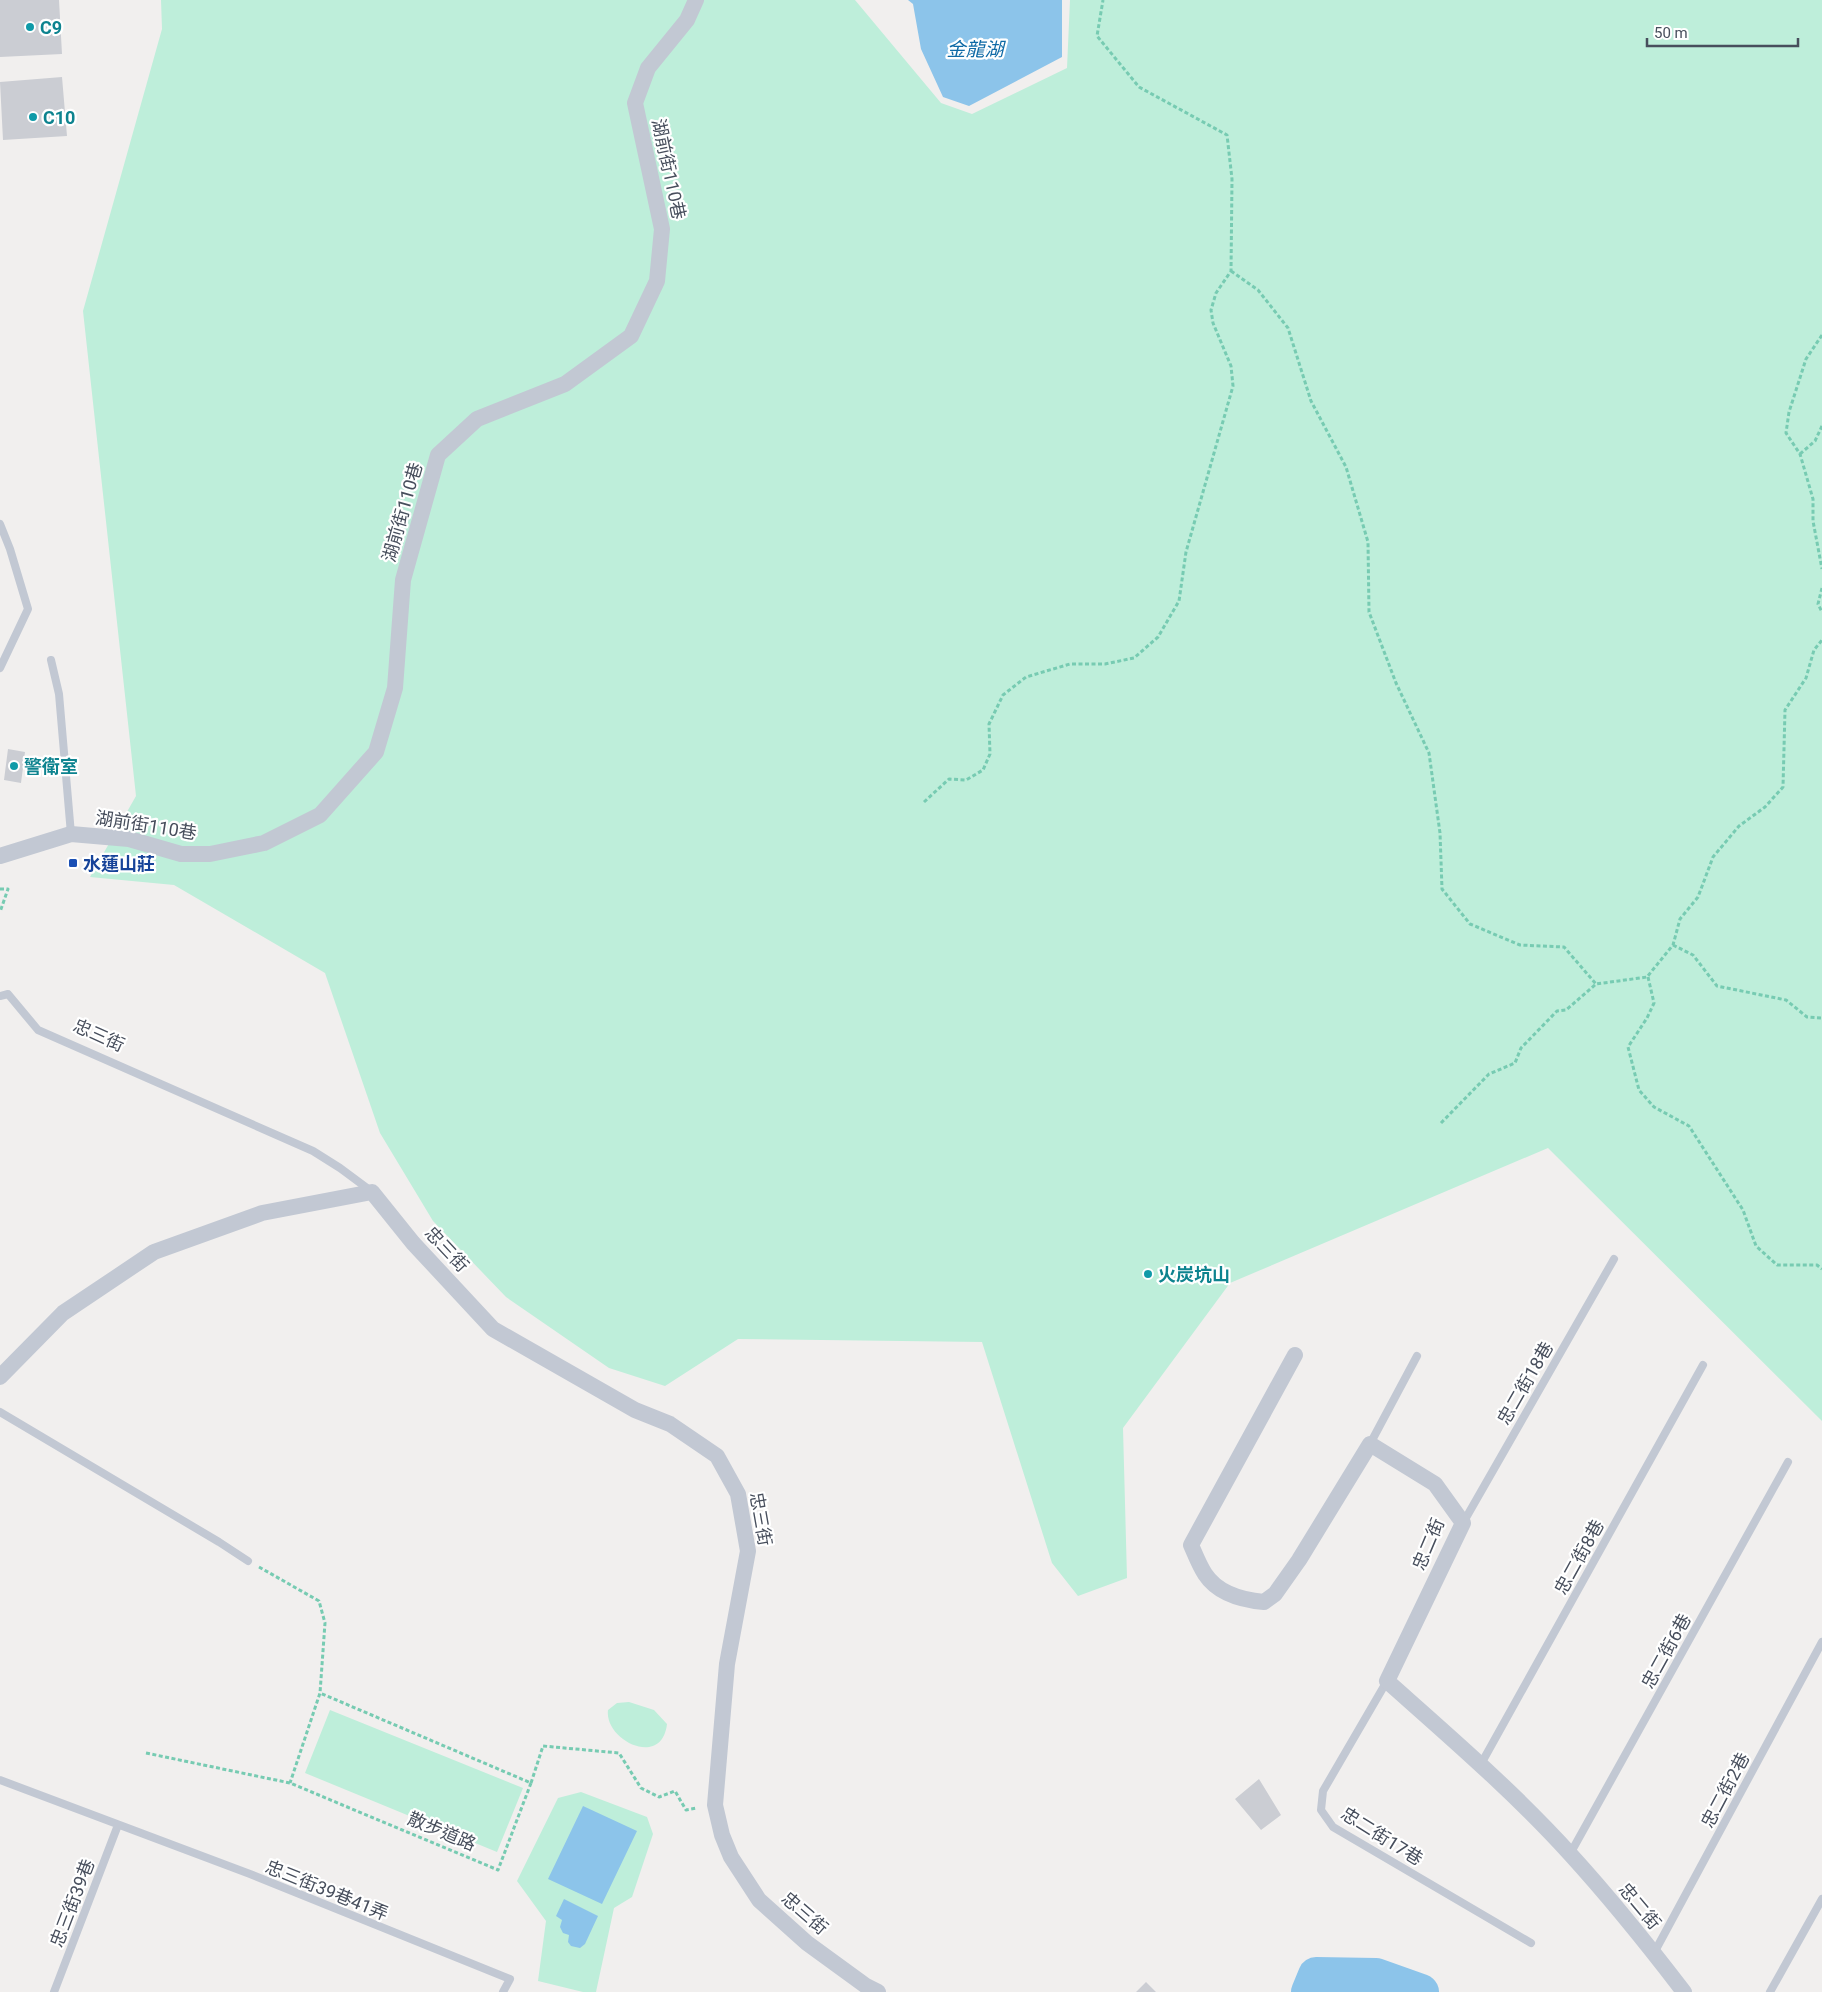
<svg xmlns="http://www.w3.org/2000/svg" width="1822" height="1992" font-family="Roboto,'Noto Sans TC',sans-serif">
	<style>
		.green { fill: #beeeda }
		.water { fill: #8cc4ea }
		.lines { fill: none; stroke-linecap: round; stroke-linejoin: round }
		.river { stroke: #8cc4ea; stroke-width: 36 }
		.building { fill: #cbcdd3 }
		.path { stroke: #77cbb2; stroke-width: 3; stroke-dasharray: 4 2.5; stroke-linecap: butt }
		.lane { stroke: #c2c8d3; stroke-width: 8 }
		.street { stroke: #c2c8d3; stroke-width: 16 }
		.culture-dot { fill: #0f9aa8; stroke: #fff; stroke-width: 2 }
		.transit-dot { fill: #1a4fb4; stroke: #fff; stroke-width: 2 }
		.labels { text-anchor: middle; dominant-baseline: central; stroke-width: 4.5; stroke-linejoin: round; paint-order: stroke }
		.culture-label { font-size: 18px; font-weight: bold; fill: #0d838f; stroke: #fff; text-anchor: start }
		.street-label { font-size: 18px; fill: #474e5c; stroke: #fff }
		.transit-label { font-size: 18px; font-weight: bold; fill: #164399; stroke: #fff; text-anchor: start }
		.water-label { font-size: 19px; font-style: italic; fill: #0f6aa6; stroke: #fff }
	</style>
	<rect width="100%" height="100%" fill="#f1efee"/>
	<path class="green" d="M161,0H855L941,103L972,114L1067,68L1070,0H1822V1421L1548,1148L1230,1283L1123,1428L1127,1578L1078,1596L1052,1563L982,1342L738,1339L665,1386L609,1368L506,1297L433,1221L380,1133L325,973L174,885L90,877L136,796L83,311L162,29Z
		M629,1702L654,1710L667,1724C662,1769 604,1740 608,1710L617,1703Z
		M330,1710L523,1788L497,1852L305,1773Z
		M581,1792L647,1817L653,1834L632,1897L614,1908L596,1992H583L538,1981L546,1921L517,1881L558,1798Z"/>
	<path class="water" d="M908,0H1062V57L969,106L943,97L921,49L913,4Z
		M583,1806L637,1831L602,1904L548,1879Z
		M564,1899L598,1916L585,1944L580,1948L571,1946L568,1942L569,1935L563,1933L560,1927L562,1920L556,1916Z"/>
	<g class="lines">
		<path class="river" d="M1309,1992L1316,1975L1376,1976L1421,1992"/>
	</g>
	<path class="building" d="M0,0H59L62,54L0,57Z
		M62,77L67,136L3,140L0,82Z
		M8,749L25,752L21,783L4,780Z
		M1259,1779L1281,1815L1261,1830L1235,1799Z
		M1146,1982L1156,1992H1136Z"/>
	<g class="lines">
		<path class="path" d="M1231,271L1258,290L1288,328L1311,401L1346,467L1368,542L1369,612L1396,683L1429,753L1440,833L1442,889L1470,924L1520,945L1564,947L1596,984
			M1822,335L1806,359L1789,412L1786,433L1800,454L1813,499V521L1822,569
			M1800,454L1815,441L1822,426
			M1822,588L1818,604L1822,612
			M924,802L949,779L966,780L983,770L990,754L989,724L1003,695L1026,677L1070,664H1105L1134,658L1158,637L1179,601L1186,552L1233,386L1231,366L1213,323L1211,310L1216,293L1231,271L1232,179L1227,135L1139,87L1097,36L1103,0
			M0,889H8L0,912
			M1673,945L1693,955L1717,986L1786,1000L1807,1017L1822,1018
			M1648,977L1654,1003L1647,1018L1628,1047L1639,1090L1654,1107L1689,1126L1743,1210L1756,1246L1777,1265H1817L1822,1269
			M1441,1123L1489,1074L1515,1063L1521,1048L1557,1011L1566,1010L1596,984L1647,977L1673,945L1680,919L1698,897L1713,857L1739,826L1765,807L1783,787L1785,710L1806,678L1814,650L1822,640
			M259,1567L319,1601L325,1623L320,1693
			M146,1753L290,1783L498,1870L531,1783L320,1693L290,1783
			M531,1783L543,1746L619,1753L641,1788L659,1797L675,1791L686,1810L697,1808"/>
		<path class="lane" d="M0,524L10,549L28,609L0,668
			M51,660L59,694L71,834
			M0,996L8,994L38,1030L313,1151L340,1168L371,1191
			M0,1412L219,1542L248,1561
			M1370,1444L1417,1356
			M1463,1523L1614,1259
			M1387,1681L1323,1791L1321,1810L1333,1827L1531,1943
			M1481,1764L1703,1365
			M0,1780L250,1874L510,1979L503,1992
			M1570,1854L1788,1462
			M1654,1953L1822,1642
			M54,1992L118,1825
			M1770,1992L1822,1899"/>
		<path class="street" d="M0,856L71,834L129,839L181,854H210L264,843L320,815L376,752L395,688L403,580L438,455L477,419L565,384L631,336L657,281L662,229L635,103L648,68L687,20L696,0
			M1295,1355L1191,1545C1195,1554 1199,1565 1205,1574C1218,1594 1242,1600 1264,1602L1275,1594L1299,1560L1370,1444L1435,1484L1463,1523L1387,1681C1450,1737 1514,1792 1571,1855C1611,1899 1648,1945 1684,1992
			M0,1377L63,1313L154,1252L262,1213L372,1192L413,1243L493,1329L635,1410L670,1424L717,1456L738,1494L748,1551L727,1664L715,1805L722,1835L731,1857L759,1900L807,1943L866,1986L878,1992"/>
	</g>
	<g class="culture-dot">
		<circle cx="30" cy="27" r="5"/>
		<circle cx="33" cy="117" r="5"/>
		<circle cx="14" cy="766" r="5"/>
		<circle cx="1148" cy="1274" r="5"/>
	</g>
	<rect class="transit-dot" x="68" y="858" width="10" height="10" rx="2.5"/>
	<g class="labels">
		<g class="culture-label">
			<text x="40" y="27">C9</text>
			<text x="43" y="117">C10</text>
			<text x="24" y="766">警衛室</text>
			<text x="1158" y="1274">火炭坑山</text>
		</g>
		<g class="street-label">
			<text transform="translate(669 169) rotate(78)">湖前街110巷</text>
			<text transform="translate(402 512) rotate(-74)">湖前街110巷</text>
			<text transform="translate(146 825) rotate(9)">湖前街110巷</text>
			<text transform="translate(99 1035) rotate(24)">忠三街</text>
			<text transform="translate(447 1249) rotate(47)">忠三街</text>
			<text transform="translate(1525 1383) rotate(-60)">忠二街18巷</text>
			<text transform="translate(761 1519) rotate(80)">忠三街</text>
			<text transform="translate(1428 1544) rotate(-67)">忠二街</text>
			<text transform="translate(1579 1557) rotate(-61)">忠二街8巷</text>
			<text transform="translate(1666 1651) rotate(-61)">忠二街6巷</text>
			<text transform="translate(1725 1790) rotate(-62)">忠二街2巷</text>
			<text transform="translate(442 1831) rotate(23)">散步道路</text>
			<text transform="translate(1382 1836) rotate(32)">忠二街17巷</text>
			<text transform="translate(327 1890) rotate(22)">忠三街39巷41弄</text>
			<text transform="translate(72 1903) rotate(-69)">忠三街39巷</text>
			<text transform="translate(1640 1906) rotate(50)">忠二街</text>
			<text transform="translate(805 1913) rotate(41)">忠三街</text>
		</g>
		<g class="transit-label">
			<text x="83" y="863">水蓮山莊</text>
		</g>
		<g class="water-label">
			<text x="975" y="49">金龍湖</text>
		</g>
	</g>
	<path d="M1647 38v8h151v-8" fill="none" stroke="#474e5c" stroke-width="2.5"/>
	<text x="1654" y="38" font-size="15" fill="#474e5c" stroke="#ffffff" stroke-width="4" paint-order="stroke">50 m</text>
</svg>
